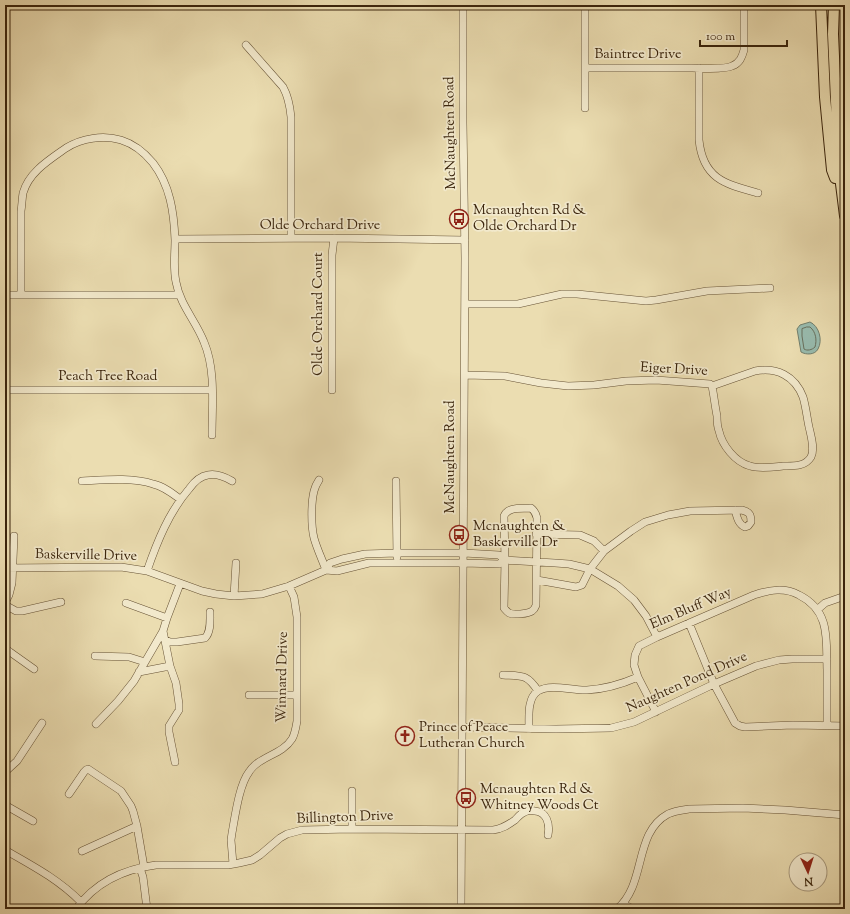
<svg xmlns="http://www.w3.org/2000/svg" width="850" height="914" font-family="'Sorts Mill Goudy',serif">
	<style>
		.water { fill: #98bbae; stroke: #727f6d }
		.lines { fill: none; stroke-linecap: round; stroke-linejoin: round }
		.shore { stroke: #69705d; stroke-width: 1 }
		.minor-casing { stroke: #665235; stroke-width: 8 }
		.highway-casing { stroke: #3a240c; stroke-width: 12 }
		.minor { stroke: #f2e9cc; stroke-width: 7 }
		.highway { stroke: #ebddb1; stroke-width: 10 }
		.labels { text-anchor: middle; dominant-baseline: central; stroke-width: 3.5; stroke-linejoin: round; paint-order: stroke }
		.street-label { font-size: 14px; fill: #3a240c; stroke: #f2e9cc }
		.poi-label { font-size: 14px; fill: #3a240c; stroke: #f2e9cc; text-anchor: start }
	</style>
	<rect width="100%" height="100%" fill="#ebddb1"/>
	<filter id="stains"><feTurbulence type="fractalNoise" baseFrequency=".005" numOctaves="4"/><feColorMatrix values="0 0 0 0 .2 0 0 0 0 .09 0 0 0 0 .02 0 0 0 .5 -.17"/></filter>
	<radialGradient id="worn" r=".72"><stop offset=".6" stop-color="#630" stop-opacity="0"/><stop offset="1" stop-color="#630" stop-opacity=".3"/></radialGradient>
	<path class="water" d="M810,322C819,326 823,340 818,349C815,355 806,355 801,352L797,329L800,325Z"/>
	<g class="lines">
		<path class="shore" d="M807,327H810C816,332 817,340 815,347C812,350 807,351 804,349L802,336V329Z"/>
		<defs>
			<path id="minor" d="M246,45L283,87C288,96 290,106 291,117V238
				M585,68C621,68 657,68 692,68C702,68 724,70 732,66C740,63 742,57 744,50V5
				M699,68V140C703,179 725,184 758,193
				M585,108V5
				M175,239L334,238L465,240
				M5,295H179
				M21,295V211C22,205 22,199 23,193C29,172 49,160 66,148C82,138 103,135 121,140C134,144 144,152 153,163C170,185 174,212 175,240C175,254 173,268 176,282C180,305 196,321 204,342C216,370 212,406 212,435
				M465,304H518L562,294H577L646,301L656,300L707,291L770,288
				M465,375L505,376L541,383L568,386L594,385L626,381L656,380L710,384L712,386L755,371C777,367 795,376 803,397C806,407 807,418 809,427C811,436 815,449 811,457C805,467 793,466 783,466C773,467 760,469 750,466C735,462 722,445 719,431C717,426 717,421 717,416C715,406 714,396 712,386
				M5,390H212
				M332,390V255L334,238
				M319,480C317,483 315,487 314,491C311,503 311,526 314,538C317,549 322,559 326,570
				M82,481C103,480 132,477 153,484C163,486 172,493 180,499
				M396,481L397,557
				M531,508C535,511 536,513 537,518L536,605C535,608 535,609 532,611C528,614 513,615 509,613C506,611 506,610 504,608L505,560L504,516C508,506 522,509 531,508Z
				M536,534L580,535L594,541L604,551
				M5,568L121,567L147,571L202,591L216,594L234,596L262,594L289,586L326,570L337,571L369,563H464L499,564L505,560L555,563L569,564L590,569L618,586L634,600L646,616L657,637
				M326,570L330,563L342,559L365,554L397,553H464L499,555L505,560
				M147,571C157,542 169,512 189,489C194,482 200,476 208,475C217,473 225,477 232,481
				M537,580L576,587L582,585L590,569L604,551L631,531L645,522L668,515L690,511L742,510C750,512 751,515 751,522L748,526L745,527C738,524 737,517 735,510
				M234,596L236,563
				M5,603L9,595L12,583L14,536
				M126,603L167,618
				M5,605L16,611H22L61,602
				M817,610L825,603L845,596
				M689,623L714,684L735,723L740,726L745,727L793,725L845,726
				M165,640L170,642H177L205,638C211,632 210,621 210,612
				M5,648L10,652L34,669
				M95,656L129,657L145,662
				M139,672L170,666
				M503,675C522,676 527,674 538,691
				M249,695H297
				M656,712L638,677L634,665L635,655L639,646L657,637L754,595C770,590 784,587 799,595C831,611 826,640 827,670C827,689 827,708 827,726
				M96,724L118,701L134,681L163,631
				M462,727L556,729L611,728L634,722L714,684L756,666L779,660L792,659H827
				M529,729C529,717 527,698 538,691C551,683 573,691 587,690C605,689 622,684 638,677
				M175,762L169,732V726L179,710V704L176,683L170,666L163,631L167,618L180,584
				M5,772L17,761L42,723
				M69,794L84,772L86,770L88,769L121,791L131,806L133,811L137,826L144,867
				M5,805L33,821
				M352,829V791
				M5,850C33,866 58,879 81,902
				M82,851L137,826
				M233,864L231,840L232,833C235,817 239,785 249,772C259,756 282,755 292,739C295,734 296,727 297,721V617L294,597L289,586
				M140,868L143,877L147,909
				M623,904L633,909
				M76,909C95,883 124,869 156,865H228L239,863L252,860L260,855L280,838L287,834L302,830L352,829L493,830C502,829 508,825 515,820C518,817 521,813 525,812C528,810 531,810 535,811C547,812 550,824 548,835
				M461,909L465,258L463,123V5
				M617,909C647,884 633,833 668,814C674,811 682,810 689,809L743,808L785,810L845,815"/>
			<path id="highway" d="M821,5L825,97L832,170L835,178
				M834,5L833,34L839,168L845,216"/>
		</defs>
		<use href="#minor" class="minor-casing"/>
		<use href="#highway" class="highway-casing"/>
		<use href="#minor" class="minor"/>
		<use href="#highway" class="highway"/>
	</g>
	<defs>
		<symbol id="bus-ring" viewBox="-11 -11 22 22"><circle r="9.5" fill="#f2e9cc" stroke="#8f2418" stroke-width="1.5"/><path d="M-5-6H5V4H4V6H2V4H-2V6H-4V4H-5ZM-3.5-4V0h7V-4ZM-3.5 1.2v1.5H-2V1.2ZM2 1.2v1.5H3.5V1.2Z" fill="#8f2418"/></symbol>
		<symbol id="church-ring" viewBox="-11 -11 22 22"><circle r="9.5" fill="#f2e9cc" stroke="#8f2418" stroke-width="1.5"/><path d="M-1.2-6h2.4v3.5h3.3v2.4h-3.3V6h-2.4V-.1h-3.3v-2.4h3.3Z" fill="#8f2418"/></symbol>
	</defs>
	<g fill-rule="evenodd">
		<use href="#bus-ring" x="448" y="208" width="22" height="22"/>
		<use href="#bus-ring" x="448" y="524" width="22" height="22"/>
		<use href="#church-ring" x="394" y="725" width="22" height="22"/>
		<use href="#bus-ring" x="455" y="787" width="22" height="22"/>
	</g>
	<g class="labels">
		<g class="street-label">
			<text x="638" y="55">Baintree Drive</text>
			<text transform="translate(451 133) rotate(-91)">McNaughten Road</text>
			<text x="320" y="226">Olde Orchard Drive</text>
			<text transform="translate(319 314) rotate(-90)">Olde Orchard Court</text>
			<text transform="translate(674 370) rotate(3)">Eiger Drive</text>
			<text x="108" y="377">Peach Tree Road</text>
			<text transform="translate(451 457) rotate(-90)">McNaughten Road</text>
			<text transform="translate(86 556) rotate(1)">Baskerville Drive</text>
			<text transform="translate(691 609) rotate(-23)">Elm Bluff Way</text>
			<text transform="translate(283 677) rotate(-89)">Winnard Drive</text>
			<text transform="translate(687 683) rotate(-24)">Naughten Pond Drive</text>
			<text transform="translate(345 818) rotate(-2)">Billington Drive</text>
		</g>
		<g class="poi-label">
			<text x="473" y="211">Mcnaughten Rd &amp;<tspan x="473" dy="16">Olde Orchard Dr</tspan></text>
			<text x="473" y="527">Mcnaughten &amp;<tspan x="473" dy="16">Baskerville Dr</tspan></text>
			<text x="419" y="728">Prince of Peace<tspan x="419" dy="16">Lutheran Church</tspan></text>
			<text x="480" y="790">Mcnaughten Rd &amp;<tspan x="480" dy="16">Whitney Woods Ct</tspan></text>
		</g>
	</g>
	<rect width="850" height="914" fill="none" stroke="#ebddb1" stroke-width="20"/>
	<rect x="6" y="6" width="838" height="902" fill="none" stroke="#3a240c" stroke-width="2"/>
	<rect x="10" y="10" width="830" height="894" fill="none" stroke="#3a240c"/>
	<g transform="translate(808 872) rotate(176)"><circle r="19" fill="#f2e9cc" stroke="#a89a7f"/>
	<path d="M0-3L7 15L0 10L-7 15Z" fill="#8f2418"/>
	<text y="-6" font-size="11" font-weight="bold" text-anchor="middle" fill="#3a240c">N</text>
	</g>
	<path d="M700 40v6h87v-6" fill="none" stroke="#3a240c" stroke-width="2"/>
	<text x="706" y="40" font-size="12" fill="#3a240c" stroke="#f2e9cc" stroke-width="3" paint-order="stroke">100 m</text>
	<rect width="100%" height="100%" filter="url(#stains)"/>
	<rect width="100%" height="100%" fill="url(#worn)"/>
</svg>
